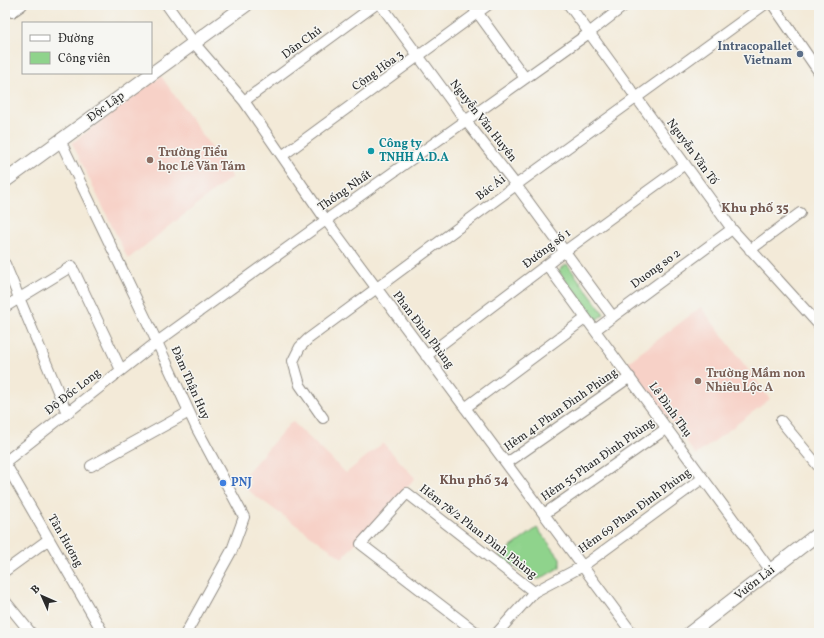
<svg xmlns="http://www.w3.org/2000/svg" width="824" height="638" font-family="Vollkorn,serif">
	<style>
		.built { fill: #f7d1c7 }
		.green { fill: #8fd38c; stroke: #5d7f5c }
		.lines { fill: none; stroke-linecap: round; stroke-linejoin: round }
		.street-casing { stroke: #8f8a82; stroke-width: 12 }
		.secondary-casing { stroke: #8f8a82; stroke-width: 15 }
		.street { stroke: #fff; stroke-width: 10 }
		.secondary { stroke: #fff; stroke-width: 13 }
		.service-dot { fill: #5c6f8a; stroke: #f6f6f2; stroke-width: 1.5 }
		.culture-dot { fill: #0f9aa8; stroke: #f6f6f2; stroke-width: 1.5 }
		.education-dot { fill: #8d6e63; stroke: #f6f6f2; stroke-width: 1.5 }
		.shop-dot { fill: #3f7fe0; stroke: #f6f6f2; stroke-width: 1.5 }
		.labels { text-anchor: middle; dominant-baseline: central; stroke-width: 3; stroke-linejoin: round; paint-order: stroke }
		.street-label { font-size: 12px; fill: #2b2b2b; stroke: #f6f6f2 }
		.service-label { font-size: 12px; font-weight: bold; fill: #4e5e75; stroke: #f6f6f2; text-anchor: end }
		.culture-label { font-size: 12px; font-weight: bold; fill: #0d838f; stroke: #f6f6f2; text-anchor: start }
		.education-label { font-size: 12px; font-weight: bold; fill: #785e54; stroke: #f6f6f2; text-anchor: start }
		.shop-label { font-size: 12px; font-weight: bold; fill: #366cbe; stroke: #f6f6f2; text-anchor: start }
		.neighbourhood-label { font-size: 13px; font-weight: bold; fill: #71574f; stroke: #f6f6f2 }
	</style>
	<rect width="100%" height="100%" fill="#f6f6f2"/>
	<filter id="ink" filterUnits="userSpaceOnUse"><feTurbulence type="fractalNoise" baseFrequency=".025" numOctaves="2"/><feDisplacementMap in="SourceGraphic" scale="8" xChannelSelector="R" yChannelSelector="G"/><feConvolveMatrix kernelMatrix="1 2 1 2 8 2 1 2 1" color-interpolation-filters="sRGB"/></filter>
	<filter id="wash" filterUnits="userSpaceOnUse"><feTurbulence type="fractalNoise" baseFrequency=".012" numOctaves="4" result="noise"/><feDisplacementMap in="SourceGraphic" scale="16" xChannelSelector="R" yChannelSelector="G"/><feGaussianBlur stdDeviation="0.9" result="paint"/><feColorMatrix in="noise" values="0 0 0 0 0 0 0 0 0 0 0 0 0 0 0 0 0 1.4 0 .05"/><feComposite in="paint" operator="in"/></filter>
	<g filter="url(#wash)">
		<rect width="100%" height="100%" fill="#f3ead8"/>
		<path class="built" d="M161,76L232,177L128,259L72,143Z
			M701,307L770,399L696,455L627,363Z
			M292,421L346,473L383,443L415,478L342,558L246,489L251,482L243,477Z"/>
		<path class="green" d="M567,264L604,314L595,321L558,271Z
			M537,528L560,558V567L540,579L531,578L499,556Z"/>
	</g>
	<g filter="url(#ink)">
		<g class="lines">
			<defs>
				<path id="street" d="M167,5L194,43L244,101L326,220L632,633
					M381,5L466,121L516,185L613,317
					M472,5L525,78
					M569,5L732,229L819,325
					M773,5L819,72
					M12,12L22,5
					M244,101L375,5
					M60,140L157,342L197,429L244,517L232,550L186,633
					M282,156L488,5
					M750,250L800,213
					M5,264L67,413
					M547,265L771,571
					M74,271L121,370
					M5,307L72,266
					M595,330L732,229
					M426,356L565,251L685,164
					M465,408L586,318
					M323,418L300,385L293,361L300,347L308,339L516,185L764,5
					M781,421L819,467
					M5,462L157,342L326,220L589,33L625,5
					M5,463L103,633
					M507,463L630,377
					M91,466L189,412
					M544,514L667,428
					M5,571L49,539
					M5,601L31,633
					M477,633L361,544L407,493L534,592
					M497,633L534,592L583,566L703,478"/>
				<path id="secondary" d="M5,181L246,5
					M690,633L819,533"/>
			</defs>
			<use href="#street" class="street-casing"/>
			<use href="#secondary" class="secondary-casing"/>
			<use href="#street" class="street"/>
			<use href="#secondary" class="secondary"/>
		</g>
	</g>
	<circle class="service-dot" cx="800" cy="54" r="4"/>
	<circle class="culture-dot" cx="371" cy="151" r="4"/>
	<g class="education-dot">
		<circle cx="150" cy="160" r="4"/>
		<circle cx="698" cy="381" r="4"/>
	</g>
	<circle class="shop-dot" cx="223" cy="483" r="4"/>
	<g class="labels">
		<g class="street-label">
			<text transform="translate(302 43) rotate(-36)">Dân Chủ</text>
			<text transform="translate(378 71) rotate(-36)">Cộng Hòa 3</text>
			<text transform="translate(106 107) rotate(-36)">Độc Lập</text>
			<text transform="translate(483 121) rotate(52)">Nguyễn Văn Huyên</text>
			<text transform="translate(692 152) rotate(54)">Nguyễn Văn Tố</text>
			<text transform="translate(491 188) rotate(-37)">Bác Ái</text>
			<text transform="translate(345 191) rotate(-35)">Thống Nhất</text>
			<text transform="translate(547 249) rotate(-37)">Đường số 1</text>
			<text transform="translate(656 269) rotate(-36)">Duong so 2</text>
			<text transform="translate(423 330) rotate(53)">Phan Đình Phùng</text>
			<text transform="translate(190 383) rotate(66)">Đàm Thận Huy</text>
			<text transform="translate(73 392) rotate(-38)">Đô Đốc Long</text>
			<text transform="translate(561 410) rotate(-35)">Hẻm 41 Phan Đình Phùng</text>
			<text transform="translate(670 410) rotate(54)">Lê Đình Thụ</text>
			<text transform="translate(598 460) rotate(-35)">Hẻm 55 Phan Đình Phùng</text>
			<text transform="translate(635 511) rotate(-36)">Hẻm 69 Phan Đình Phùng</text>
			<text transform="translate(478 532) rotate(38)">Hẻm 78/2 Phan Đình Phùng</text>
			<text transform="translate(65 541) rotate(60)">Tân Hương</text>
			<text transform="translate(755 583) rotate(-38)">Vườn Lài</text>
		</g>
		<g class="service-label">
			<text x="792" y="47">Intracopallet<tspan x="792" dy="14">Vietnam</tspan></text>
		</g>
		<g class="culture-label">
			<text x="379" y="144">Công ty<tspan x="379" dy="14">TNHH A.D.A</tspan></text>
		</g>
		<g class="education-label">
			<text x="158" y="153">Trường Tiểu<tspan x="158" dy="14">học Lê Văn Tám</tspan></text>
			<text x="706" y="374">Trường Mầm non<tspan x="706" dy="14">Nhiêu Lộc A</tspan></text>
		</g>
		<g class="shop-label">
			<text x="231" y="483">PNJ</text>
		</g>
		<g class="neighbourhood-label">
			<text x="755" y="209">Khu phố 35</text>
			<text x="474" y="481">Khu phố 34</text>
		</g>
	</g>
	<rect width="824" height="638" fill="none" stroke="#f6f6f2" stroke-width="20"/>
	<rect x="22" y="22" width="130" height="52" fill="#f6f6f2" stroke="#a5a5a2"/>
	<rect x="30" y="35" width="20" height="6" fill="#ffffff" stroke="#a5a5a2"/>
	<text x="58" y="42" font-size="12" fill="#2b2b2b">Đường</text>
	<rect x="30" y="52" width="20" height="12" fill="#8fd38c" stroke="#a5a5a2"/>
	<text x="58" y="62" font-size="12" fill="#2b2b2b">Công viên</text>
	<g transform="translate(42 596) rotate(315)" stroke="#f6f6f2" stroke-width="3" paint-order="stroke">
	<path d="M0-3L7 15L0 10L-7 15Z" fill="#2b2b2b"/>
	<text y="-6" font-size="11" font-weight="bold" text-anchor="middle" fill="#2b2b2b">B</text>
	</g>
</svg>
